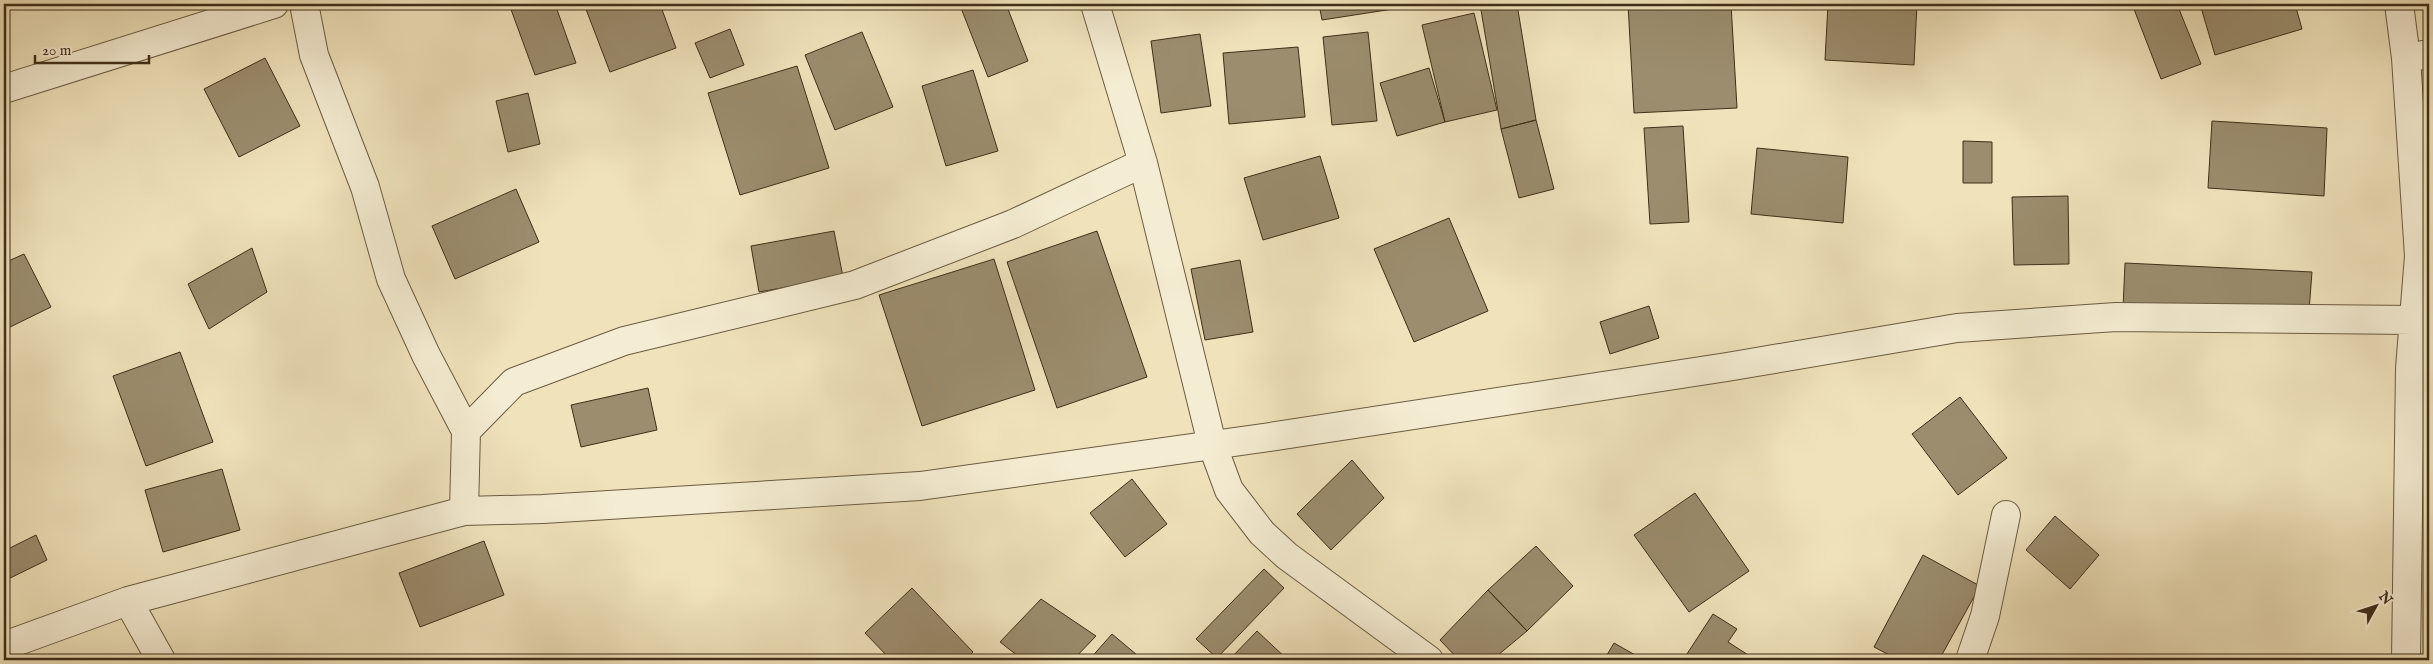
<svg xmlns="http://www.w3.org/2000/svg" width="2433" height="664" font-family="'IM FELL English',serif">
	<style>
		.building { fill: #9b8d6e; stroke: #3f2f19 }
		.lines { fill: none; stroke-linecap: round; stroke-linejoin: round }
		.minor-casing { stroke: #6b5c42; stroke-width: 30 }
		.minor { stroke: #f5edd3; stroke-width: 28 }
	</style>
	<rect width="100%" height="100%" fill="#f0e3bc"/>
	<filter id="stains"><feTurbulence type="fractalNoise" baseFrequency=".004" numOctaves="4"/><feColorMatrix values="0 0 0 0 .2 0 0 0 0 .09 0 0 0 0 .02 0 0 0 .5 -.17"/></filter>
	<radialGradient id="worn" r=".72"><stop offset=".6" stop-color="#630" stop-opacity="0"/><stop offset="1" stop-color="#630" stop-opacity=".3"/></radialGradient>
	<path class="building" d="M509,4H555L576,63L535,75Z
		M584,4H660L676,48L610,72Z
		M972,4H1006L1028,61L988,77L961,8Z
		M1319,4H1406V7L1322,20Z
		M1480,4H1517L1536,120L1501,129Z
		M1628,4H1731L1737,108L1634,113Z
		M1828,4H1917L1914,65L1825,60Z
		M2132,4H2177L2201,64L2161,79Z
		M2200,4H2295L2302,29L2215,55Z
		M1474,13L1497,110L1445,122L1422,25Z
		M730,29L744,65L710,78L695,43Z
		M862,32L893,107L835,130L805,55Z
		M1368,32L1377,121L1332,125L1323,37Z
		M1200,34L1211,106L1161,113L1151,41Z
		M1298,47L1305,117L1229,124L1223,53Z
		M265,58L300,126L239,157L204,89Z
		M797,66L829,168L740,195L708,93Z
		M1429,68L1445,122L1397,136L1380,83Z
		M973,70L998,151L946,166L922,86Z
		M528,93L540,144L508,152L496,101Z
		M1536,120L1554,189L1519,198L1501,129Z
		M2212,121L2327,128L2324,196L2208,188Z
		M1683,126L1689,222L1650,224L1644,128Z
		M1963,141L1992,142V183H1963Z
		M1757,148L1848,157L1843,223L1751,214Z
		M1320,156L1339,218L1263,240L1244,178Z
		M516,189L539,242L455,279L432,226Z
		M2068,196L2069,264L2014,265L2012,197Z
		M1449,218L1488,311L1414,342L1374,249Z
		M834,231L843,277L759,292L751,246Z
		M1097,231L1147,377L1057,408L1007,262Z
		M252,248L267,292L209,329L188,284Z
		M24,254L51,307L4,330V263Z
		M994,259L1035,390L922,426L879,295Z
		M1240,260L1253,332L1205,340L1191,269Z
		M2125,263L2312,272L2309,311L2123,308Z
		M1649,306L1659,338L1610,354L1600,322Z
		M180,352L213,442L146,466L113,376Z
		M648,388L657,430L581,447L571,405Z
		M1960,397L2007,458L1958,495L1912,434Z
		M1352,460L1384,498L1331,550L1297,514Z
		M222,469L240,530L163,552L145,490Z
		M1132,479L1167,524L1125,557L1090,513Z
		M1695,493L1749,571L1689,612L1634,535Z
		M2055,516L2099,555L2070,589L2026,550Z
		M36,535L47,560L4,581V551Z
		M484,541L504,595L420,627L399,573Z
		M1536,546L1573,586L1527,631L1488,590Z
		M1923,555L1980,586L1939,660H1899L1874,647Z
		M1264,569L1284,588L1217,658L1196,639Z
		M912,588L973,652L965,660H891L865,633Z
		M1488,590L1527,631L1492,660H1459L1440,640Z
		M1041,599L1096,636L1073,660H1023L1000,642Z
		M1713,614L1737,629L1728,642L1756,660H1683Z
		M1257,631L1288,660H1229Z
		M1112,634L1143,660H1089Z
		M1614,643L1644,660H1604Z"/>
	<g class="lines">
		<defs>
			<path id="minor" d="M304,4L314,55L365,187L391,279L426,355L466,431L464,511
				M1095,4L1143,163L1212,444L1229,490L1262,533L1287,556L1429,660
				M2399,4L2406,58L2419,256L2410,368L2406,660
				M2406,58L2429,54
				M4,89L274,4
				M466,431L514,382L624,341L855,285L1013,224L1143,163
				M128,601L161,660
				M4,646L128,601L464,511L543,509L920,486L1270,437L1727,367L1957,328L2116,317L2413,320
				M1970,660L1985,616L2006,515"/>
		</defs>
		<use href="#minor" class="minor-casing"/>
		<use href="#minor" class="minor"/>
	</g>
	<rect width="2433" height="664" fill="none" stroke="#f0e3bc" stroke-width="20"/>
	<rect x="5" y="5" width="2423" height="654" fill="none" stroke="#3f2f19" stroke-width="2.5"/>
	<rect x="10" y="10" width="2413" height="644" fill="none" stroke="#3f2f19"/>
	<g transform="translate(2376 606) rotate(50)" stroke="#f5edd3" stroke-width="4" paint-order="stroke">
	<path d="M0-4L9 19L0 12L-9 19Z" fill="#3f2f19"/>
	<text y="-8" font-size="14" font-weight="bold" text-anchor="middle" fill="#3f2f19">N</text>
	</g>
	<path d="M35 55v8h114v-8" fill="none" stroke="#3f2f19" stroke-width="2.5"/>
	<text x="42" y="55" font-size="15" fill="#3f2f19" stroke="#f5edd3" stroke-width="4" paint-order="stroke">20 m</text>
	<rect width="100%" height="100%" filter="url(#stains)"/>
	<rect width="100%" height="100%" fill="url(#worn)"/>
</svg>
